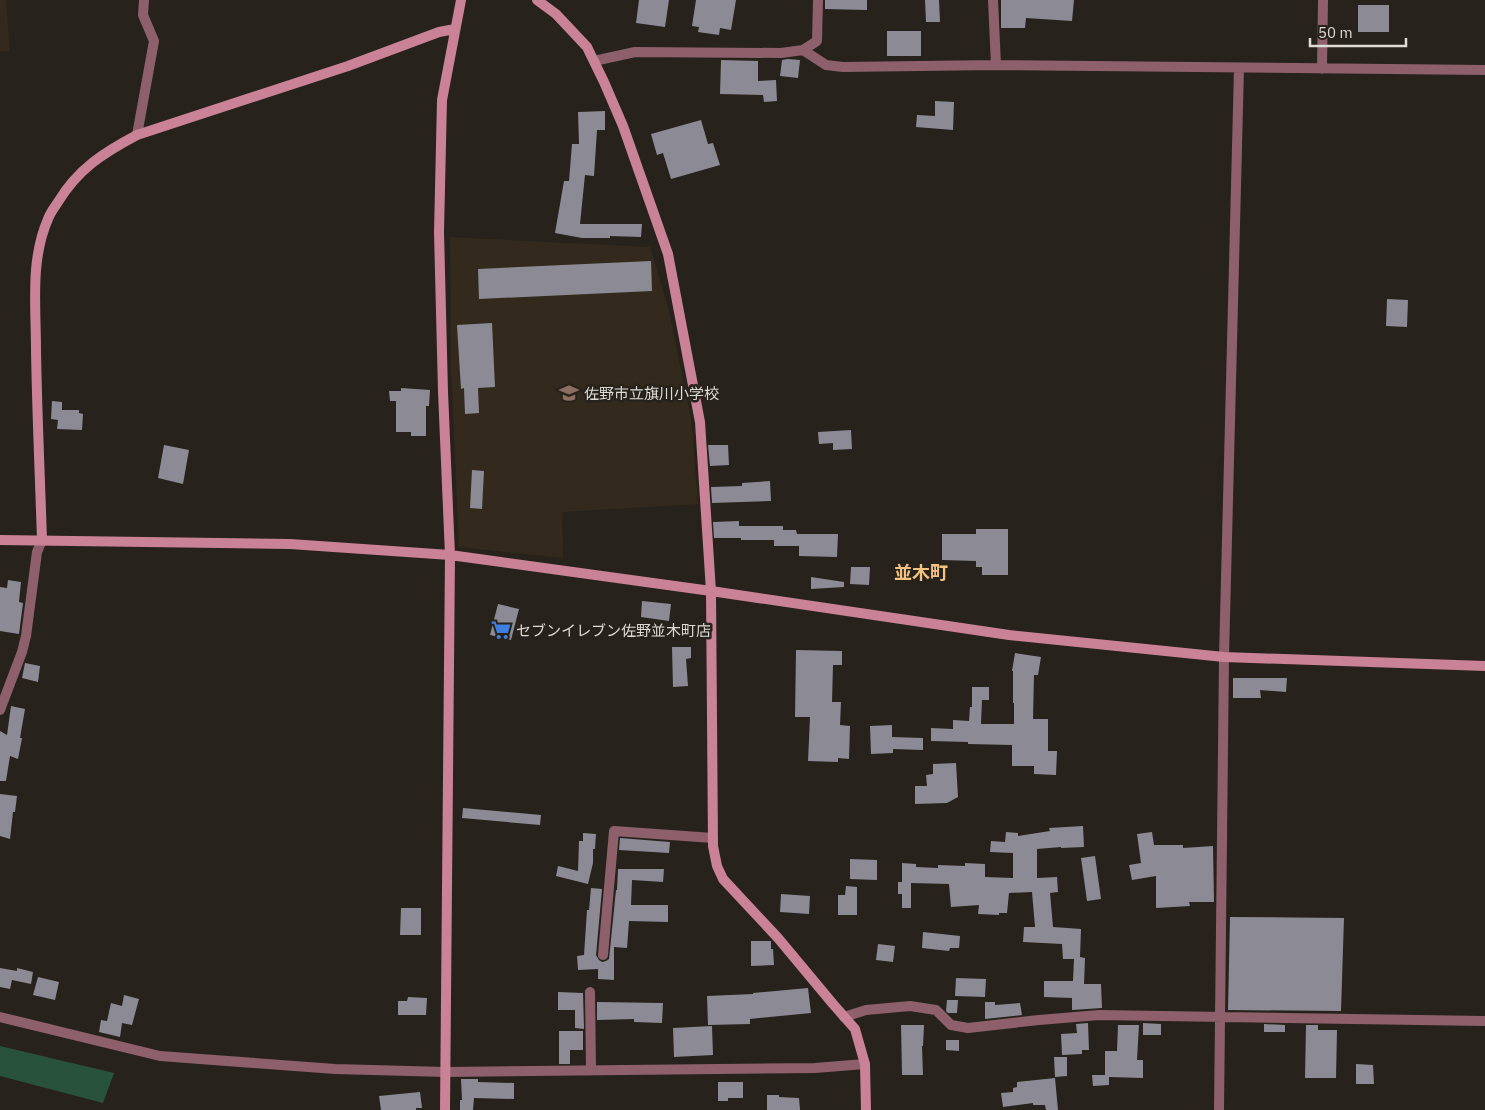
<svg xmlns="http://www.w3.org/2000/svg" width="1485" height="1110" font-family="'IBM Plex Sans','Noto Sans JP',sans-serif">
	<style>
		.built { fill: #332a1d }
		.green { fill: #29523d }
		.building { fill: #8c8b95 }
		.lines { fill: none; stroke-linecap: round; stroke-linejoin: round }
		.street { stroke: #8d606c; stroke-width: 10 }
		.secondary { stroke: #ca8296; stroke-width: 10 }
		.labels { text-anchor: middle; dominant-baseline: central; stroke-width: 5; stroke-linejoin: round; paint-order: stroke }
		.poi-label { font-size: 15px; fill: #dfdbd6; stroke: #27221b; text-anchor: start }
		.quarter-label { font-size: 18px; font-weight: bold; fill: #f4c281; stroke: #27221b }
	</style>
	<rect width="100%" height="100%" fill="#27221b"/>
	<path class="built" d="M0,0H6L10,51L0,52Z
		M450,237L650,247L668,307L691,417L698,504L562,512L563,558L459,547L451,369Z"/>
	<path class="green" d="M0,1046L114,1073L103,1103L0,1076Z"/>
	<path class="building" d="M639,0H669L665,27L636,23Z
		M696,0H736L731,30L720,28L719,35L698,32L699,27L692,26Z
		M825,0H867V10L825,9Z
		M925,0H939L940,22H926Z
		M1001,0H1074L1072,21L1026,18L1025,28H1001Z
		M1358,5H1389V32H1358Z
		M887,31H921V56H887Z
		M788,59L800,60L798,78L780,76L782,60Z
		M721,60L758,61V81L776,80L777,101L764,102L763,95L720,94Z
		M935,101L954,102L953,130L916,127L917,115L935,116Z
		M605,111V130H597L594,176L585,175L580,224H642L641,237L610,236V238H582L555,233L564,181H569L572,144H579L578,112Z
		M701,120L708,144L713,143L720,165L671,179L663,153L657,155L651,134Z
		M651,261L652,291L479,299L478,269Z
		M1387,299L1408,300L1407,327L1386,326Z
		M492,323L495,387L478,388L479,413L465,414L464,388L461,389L457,325Z
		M401,388L430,390L429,406H426V436H411V432H396V401H390L389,391H401Z
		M52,401L62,402V410H79V413L83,414L82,430L57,429L58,420L51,419Z
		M851,430L852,449L833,450V443L819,444L818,432Z
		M164,445L189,450L183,484L158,478Z
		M708,445H728L729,465L710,466Z
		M472,470L484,471L482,509L470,508Z
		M770,481L771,501L712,503L711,487L742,486V483Z
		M739,521V526H783V530H796L797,534H838L837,557L799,556V546H774V540H741V538H714L713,522Z
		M976,529H1008V575H982V567H976V561L942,560V534H976Z
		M851,567H870L869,585L850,584Z
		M811,577L844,582V587L811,589Z
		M8,580L21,582L19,602L23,603L19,634L0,631V587L7,588Z
		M642,601L671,604L669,621L641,617Z
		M498,604L519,609L511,640L490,635Z
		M672,647H691V658L686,659L688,686L673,687Z
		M796,650L842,651V665H833L832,702H841L840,725L850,726L849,759L838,758V762L808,761L810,717H795Z
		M1015,653L1041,657L1038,675H1034L1033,719H1048V751H1057L1056,775L1034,774V766H1012V745L968,744V742L931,741V728L953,729V720L969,721L970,707H972V687H989V700H982L981,724H1014V703H1013V671H1012Z
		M25,663L40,666L38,682L22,678Z
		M1233,678H1287L1286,692L1260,690L1261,698H1233Z
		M11,706L25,709L20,738H22L18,759L10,756L6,781H0V731L7,735Z
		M892,725V737L923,738V750L893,749V753L871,754L870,726Z
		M956,763L958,797L947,803L915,804V786H927L926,775L933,774V764Z
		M0,794L17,796L15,812H13L10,839L0,836Z
		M463,808L541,815L540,825L462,818Z
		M1083,826L1084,847L1061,848V847L1037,849V878L1057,877L1058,892L1050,893L1053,927L1081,929L1080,957L1085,958L1084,984H1101L1102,1008L1072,1010V998L1044,997V981H1073L1074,959H1063L1062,944L1023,942L1024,927H1035L1032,892L1009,893L1007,913H999V915L978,914L979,905L951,907L949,884L911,883V908H902V894H898V882H902V863L916,864V867L938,868V865L965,866V863L985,864V877L1013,878V853L990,852L991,841L1005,842L1006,832L1018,833V836L1050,831L1049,828Z
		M1152,832L1154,845H1183V848L1213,846L1214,902H1189L1190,906L1156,908V876L1132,880L1129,865L1141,863L1137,834Z
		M583,833L596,834L595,849H593V863L588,884L556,876L558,866L578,871L579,841H583Z
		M620,838L670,842L669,853L619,850Z
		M1095,856L1101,899L1087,901L1081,858Z
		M850,859L877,860V880L850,879Z
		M618,869H664L663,882L632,880L631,905H668V922L629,921L627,948L614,947V980L598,979V969L578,970L577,956L584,955L587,910H589L591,888L602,889L596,955L599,960L602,962L606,961L609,959L616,890H617Z
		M846,886L857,887V915H838V895H845Z
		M781,894L810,896L809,914L780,912Z
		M401,908H421V935H400Z
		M1230,917L1344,918L1341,1011L1228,1010Z
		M923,932L960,936L959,948H950L949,951L922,948Z
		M751,941H771V949H773L774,965L751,966Z
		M878,944L895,946L893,962L876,960Z
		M0,968L17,971V968L33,972L31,984L12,980L10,989L0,987Z
		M38,977L59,982L55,1000L33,995Z
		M956,978L986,979L985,997L955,996Z
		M808,988L811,1013L750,1019V1024L708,1025L707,996L753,994V993Z
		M558,992L583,993L584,1029L575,1028V1010H558Z
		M124,995L139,999L132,1025L122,1023L120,1037L99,1032L101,1020L107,1021L111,1003L122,1006Z
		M408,997L427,998L426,1015H398V1001H407Z
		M947,1000H958L957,1013H948L946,1011Z
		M597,1002L663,1003L662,1023L634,1022V1019L597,1020Z
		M985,1002H995V1005L1020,1003L1022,1015L985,1019Z
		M1088,1023L1089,1050H1082V1054L1062,1055L1061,1034L1077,1033L1076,1024Z
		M1143,1023L1161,1024V1035H1143Z
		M1264,1024L1285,1025V1032H1264Z
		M901,1025H924L923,1046H922L923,1075H902Z
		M1118,1025H1139L1137,1060H1143V1078L1109,1077V1085L1093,1086L1092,1075H1105V1051H1117Z
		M1306,1025H1318V1030H1337L1336,1078H1305Z
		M712,1026L713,1055L674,1057L673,1028Z
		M559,1031H583V1050H570V1064H559Z
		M946,1040H959V1051L946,1050Z
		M1054,1057H1067V1076L1055,1077Z
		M1356,1064L1373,1065L1374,1084H1356Z
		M1055,1078L1058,1110H1046L1045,1105H1033V1103L1003,1107L1001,1093L1013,1092V1088L1017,1087V1082Z
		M461,1079H478V1082L514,1083V1099L474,1098L473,1110H460V1100H462Z
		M718,1082H743V1098H728V1101H718Z
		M420,1092L422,1108H416V1110H381L379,1096Z
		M767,1095H779V1097L799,1098L800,1110H767Z"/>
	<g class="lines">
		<path class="street" d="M993,0L996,65
			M803,50L826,65L843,67L996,65L1485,70
			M594,61L635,52L781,53L803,50L817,41L818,0
			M1322,69L1323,0
			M137,135L154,41L143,15L144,0
			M0,710L22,652L26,636L37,552L42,540
			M603,955L614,831L713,838
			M590,992L591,1070
			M0,1017L160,1056L335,1069L446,1072L815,1068L865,1064
			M844,1017L866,1010L910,1006L936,1010L951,1025L968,1028L1039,1020L1099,1015L1485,1021
			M1219,1110L1224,657L1239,68"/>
		<path class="secondary" d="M537,0L556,14L587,47L604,82L623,126L668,254L700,422L711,591L713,846L717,866L723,879L778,938L833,1004L855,1029L865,1064L866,1110
			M0,540L290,544L450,555L711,591L1009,635L1224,657L1485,666
			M42,540C40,477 37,413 36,350C36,306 30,260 48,219C50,213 54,208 58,202C78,169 103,153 137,135L348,66L439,32L455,29
			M445,1110L450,555L443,392L439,232L442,100L461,0"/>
	</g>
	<defs>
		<symbol id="school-bare" viewBox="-9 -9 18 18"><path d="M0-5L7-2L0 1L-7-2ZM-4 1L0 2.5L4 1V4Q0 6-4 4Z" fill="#8d6e63" stroke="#27221b" stroke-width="2.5" paint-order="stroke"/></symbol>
		<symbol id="supermarket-bare" viewBox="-9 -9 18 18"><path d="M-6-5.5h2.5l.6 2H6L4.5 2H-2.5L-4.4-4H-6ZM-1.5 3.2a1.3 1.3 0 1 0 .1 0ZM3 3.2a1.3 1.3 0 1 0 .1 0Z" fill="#3f7fe0" stroke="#27221b" stroke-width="2.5" paint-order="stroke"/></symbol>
	</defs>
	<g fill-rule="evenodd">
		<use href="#school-bare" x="555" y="379" width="28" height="28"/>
		<use href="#supermarket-bare" x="487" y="616" width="28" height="28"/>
	</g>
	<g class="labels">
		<g class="poi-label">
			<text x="584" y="393">佐野市立旗川小学校</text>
			<text x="516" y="630">セブンイレブン佐野並木町店</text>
		</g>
		<g class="quarter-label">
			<text x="921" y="572">並木町</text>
		</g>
	</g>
	<path d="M1310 38v8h96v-8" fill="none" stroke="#dfdbd6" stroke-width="2.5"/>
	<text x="1318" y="38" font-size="15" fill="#dfdbd6" stroke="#27221b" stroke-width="4" paint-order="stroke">50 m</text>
</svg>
